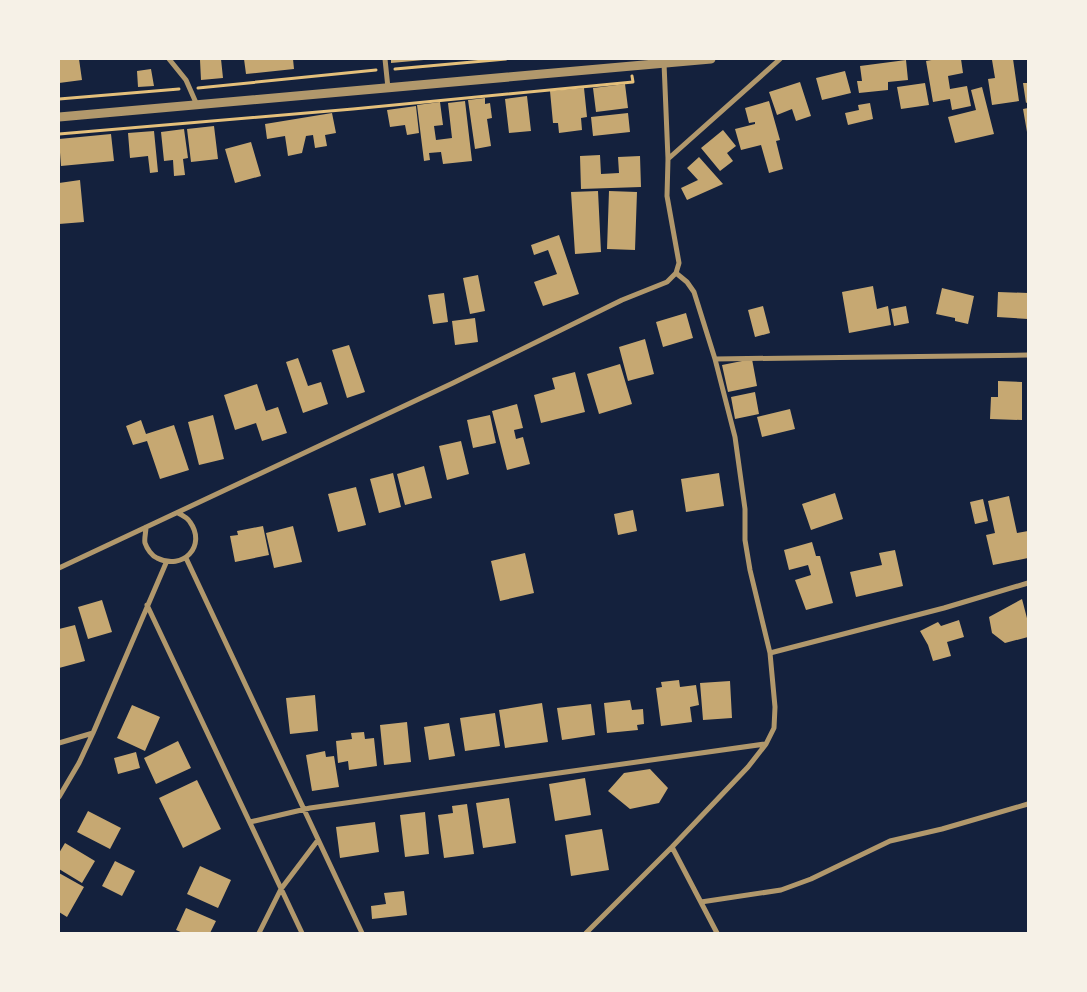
<svg xmlns="http://www.w3.org/2000/svg" width="1087" height="992" font-family="'Sofia Sans Condensed',sans-serif">
	<style>
		.building { fill: #c6a872 }
		.lines { fill: none; stroke-linecap: round; stroke-linejoin: round }
		.path { stroke: #e5c07b; stroke-width: 3 }
		.minor { stroke: #b1986c; stroke-width: 5 }
		.tertiary { stroke: #b1986c; stroke-width: 9 }
	</style>
	<rect width="100%" height="100%" fill="#14213d"/>
	<path class="building" d="M59,59H79L82,80L59,83Z
		M221,59L223,78L201,80L200,60Z
		M244,59H293L294,69L246,74Z
		M391,59H424V60L391,63Z
		M937,59H961L963,73L948,76L950,89L967,86L971,106L952,110L950,99L933,102L926,61Z
		M1013,59L1019,101L992,105L988,79L995,78L992,60Z
		M906,60L908,80L888,82V90L859,93L857,81H862L860,66Z
		M151,69L154,86L138,87L137,71Z
		M845,71L851,93L822,100L816,78Z
		M800,82L811,116L796,121L792,109L777,115L769,92Z
		M925,83L929,105L901,109L897,87Z
		M1023,83H1028V102L1026,103Z
		M625,84L628,108L596,112L593,88Z
		M982,87L994,134L955,143L948,117L976,110L971,90Z
		M584,88L587,117L581,118L582,130L559,133L558,123H553L550,91Z
		M527,96L531,131L509,133L505,99Z
		M485,98V104L490,103L492,118L487,119L491,146L475,149L468,100Z
		M465,101L472,161L443,164L441,152L429,153L430,160L424,161L417,105L440,102L443,125L434,126L436,140L452,138L448,103Z
		M769,101L780,140L776,141L783,169L769,173L761,145L741,150L735,129L755,124V122L749,123L745,108Z
		M870,103L873,119L848,125L845,113L859,110L858,105Z
		M416,106L419,133L407,135L405,125L390,127L387,110Z
		M1028,108V132H1027L1023,109Z
		M332,113L336,133L325,135L327,146L315,148L313,135L306,136L302,153L288,156L285,136L267,139L265,124Z
		M628,113L630,132L593,136L591,117Z
		M214,126L218,159L191,162L187,129Z
		M184,129L188,158L183,159L185,175L174,176L173,160L164,161L161,132Z
		M723,130L736,146L727,153L733,161L720,171L701,148Z
		M154,131L158,172L150,173L148,156L130,158L128,133Z
		M111,134L114,161L61,166L59,139Z
		M251,142L261,176L235,183L225,149Z
		M600,155L601,174L619,173L618,157L640,156L641,187L581,189L580,156Z
		M699,157L723,184L687,200L681,188L698,180L687,168Z
		M80,180L84,222L59,224V183Z
		M598,191L601,252L575,254L571,192Z
		M609,191L637,192L635,250L607,249Z
		M559,235L579,294L543,306L534,282L557,274L548,250L534,255L531,245Z
		M478,275L485,311L470,314L463,278Z
		M873,286L877,309L888,306L891,325L849,333L842,292Z
		M942,288L974,296L968,324L955,321V318L936,314Z
		M998,292L1028,293V319L997,317Z
		M444,293L448,322L433,324L428,295Z
		M763,306L770,333L755,337L748,310Z
		M906,306L909,323L894,326L891,309Z
		M686,313L693,338L663,347L656,322Z
		M475,318L478,342L455,345L452,321Z
		M645,339L654,374L628,381L619,347Z
		M349,345L365,392L347,398L332,350Z
		M298,358L308,386L321,382L328,404L303,413L286,362Z
		M752,359L757,386L728,392L722,365Z
		M620,364L632,404L599,414L587,374Z
		M575,372L585,412L541,423L534,395L555,389L552,378Z
		M998,381L1022,382V420L990,419L991,397H998Z
		M257,384L266,411L278,407L287,433L262,441L256,423L235,430L224,395Z
		M755,392L759,414L735,419L731,397Z
		M517,404L523,428L514,430L516,439L523,437L530,464L507,470L492,411Z
		M790,409L795,429L762,437L757,417Z
		M213,415L224,459L199,465L188,422Z
		M490,415L496,443L473,448L467,420Z
		M141,420L146,434L174,425L189,470L160,479L147,441L133,445L126,426Z
		M461,441L469,474L447,480L439,446Z
		M424,466L432,498L405,505L397,474Z
		M393,473L401,507L379,513L370,479Z
		M719,473L724,506L686,512L681,479Z
		M356,487L366,525L338,532L328,494Z
		M835,493L843,519L811,530L802,504Z
		M1009,496L1017,533L1028,531V558L993,565L986,535L995,533L988,501Z
		M983,499L988,521L975,524L970,502Z
		M633,510L637,531L618,535L614,514Z
		M263,526L269,555L235,562L230,536L238,535L237,531Z
		M293,526L302,562L274,568L266,533Z
		M812,542L816,556H820L833,603L806,610L795,580L811,575L808,565L789,570L784,550Z
		M895,550L903,586L856,597L850,572L882,565L879,553Z
		M525,553L534,593L500,601L491,561Z
		M1022,599L1028,622V637L1005,643L992,633L989,617Z
		M102,600L112,632L88,639L78,607Z
		M959,620L964,637L947,642L951,656L933,661L928,645L920,631L938,622L941,626Z
		M75,625L85,661L59,668V629Z
		M679,680L680,687L696,685L699,705L690,707L692,722L661,726L656,688L662,687L661,682Z
		M730,681L732,718L703,720L700,683Z
		M315,695L318,731L290,734L286,698Z
		M630,700L632,710L643,709L644,724L637,725L638,730L607,733L604,703Z
		M542,703L548,742L505,748L499,710Z
		M591,704L595,735L562,740L557,708Z
		M132,705L160,717L145,751L117,738Z
		M495,713L500,746L465,751L460,718Z
		M407,722L411,762L384,765L380,725Z
		M449,723L455,756L429,760L424,727Z
		M364,732L365,739L374,738L377,766L349,770L348,761L338,763L336,741L352,739L351,733Z
		M178,741L191,768L156,784L144,758Z
		M325,751L326,757L334,756L339,787L312,791L306,755Z
		M136,752L140,768L118,774L114,758Z
		M650,769L668,788L659,803L630,809L608,791L624,773Z
		M585,778L591,815L555,821L549,784Z
		M197,780L221,829L183,848L159,798Z
		M509,798L516,843L483,848L476,803Z
		M467,804L474,854L444,858L438,815L453,813L452,806Z
		M88,811L121,828L110,849L77,832Z
		M425,812L429,854L405,857L400,815Z
		M375,822L379,852L340,858L336,827Z
		M602,829L609,870L571,876L565,835Z
		M65,843L95,861L82,883L59,869V853Z
		M115,861L135,871L122,896L102,886Z
		M200,866L231,880L218,908L187,894Z
		M59,873L84,887L67,917L59,912Z
		M404,891L407,915L372,919L371,906L386,904L384,893Z
		M186,908L216,921L210,933H183L176,930Z"/>
	<g class="lines">
		<path class="path" d="M395,69L506,59
			M198,88L376,70
			M59,99L179,89
			M59,134L353,109L633,82L632,76"/>
		<path class="minor" d="M169,59L186,80L197,105
			M385,59L388,88
			M668,159L780,59
			M715,359L1028,355
			M146,527C146,532 144,539 145,543C147,549 152,556 157,558C183,571 207,546 190,522C188,518 182,515 178,513
			M186,558L362,933
			M59,568L453,383L622,300L667,282L676,273L679,263L667,196L668,159L664,63
			M147,605L302,933
			M770,653L944,608L1028,583
			M59,743L93,733
			M59,797L79,763L93,733L166,563
			M250,822L310,808L765,744
			M672,847L717,933
			M701,902L781,890L811,879L890,841L942,829L1028,804
			M259,933L281,889L318,840
			M586,933L672,847L748,767L766,744L774,728L775,707L770,653L750,570L745,540V509L735,437L715,359L694,292L687,282L676,273"/>
		<path class="tertiary" d="M59,117L711,59"/>
	</g>
	<rect width="1087" height="992" fill="none" stroke="#f6f1e7" stroke-width="120"/>
</svg>
